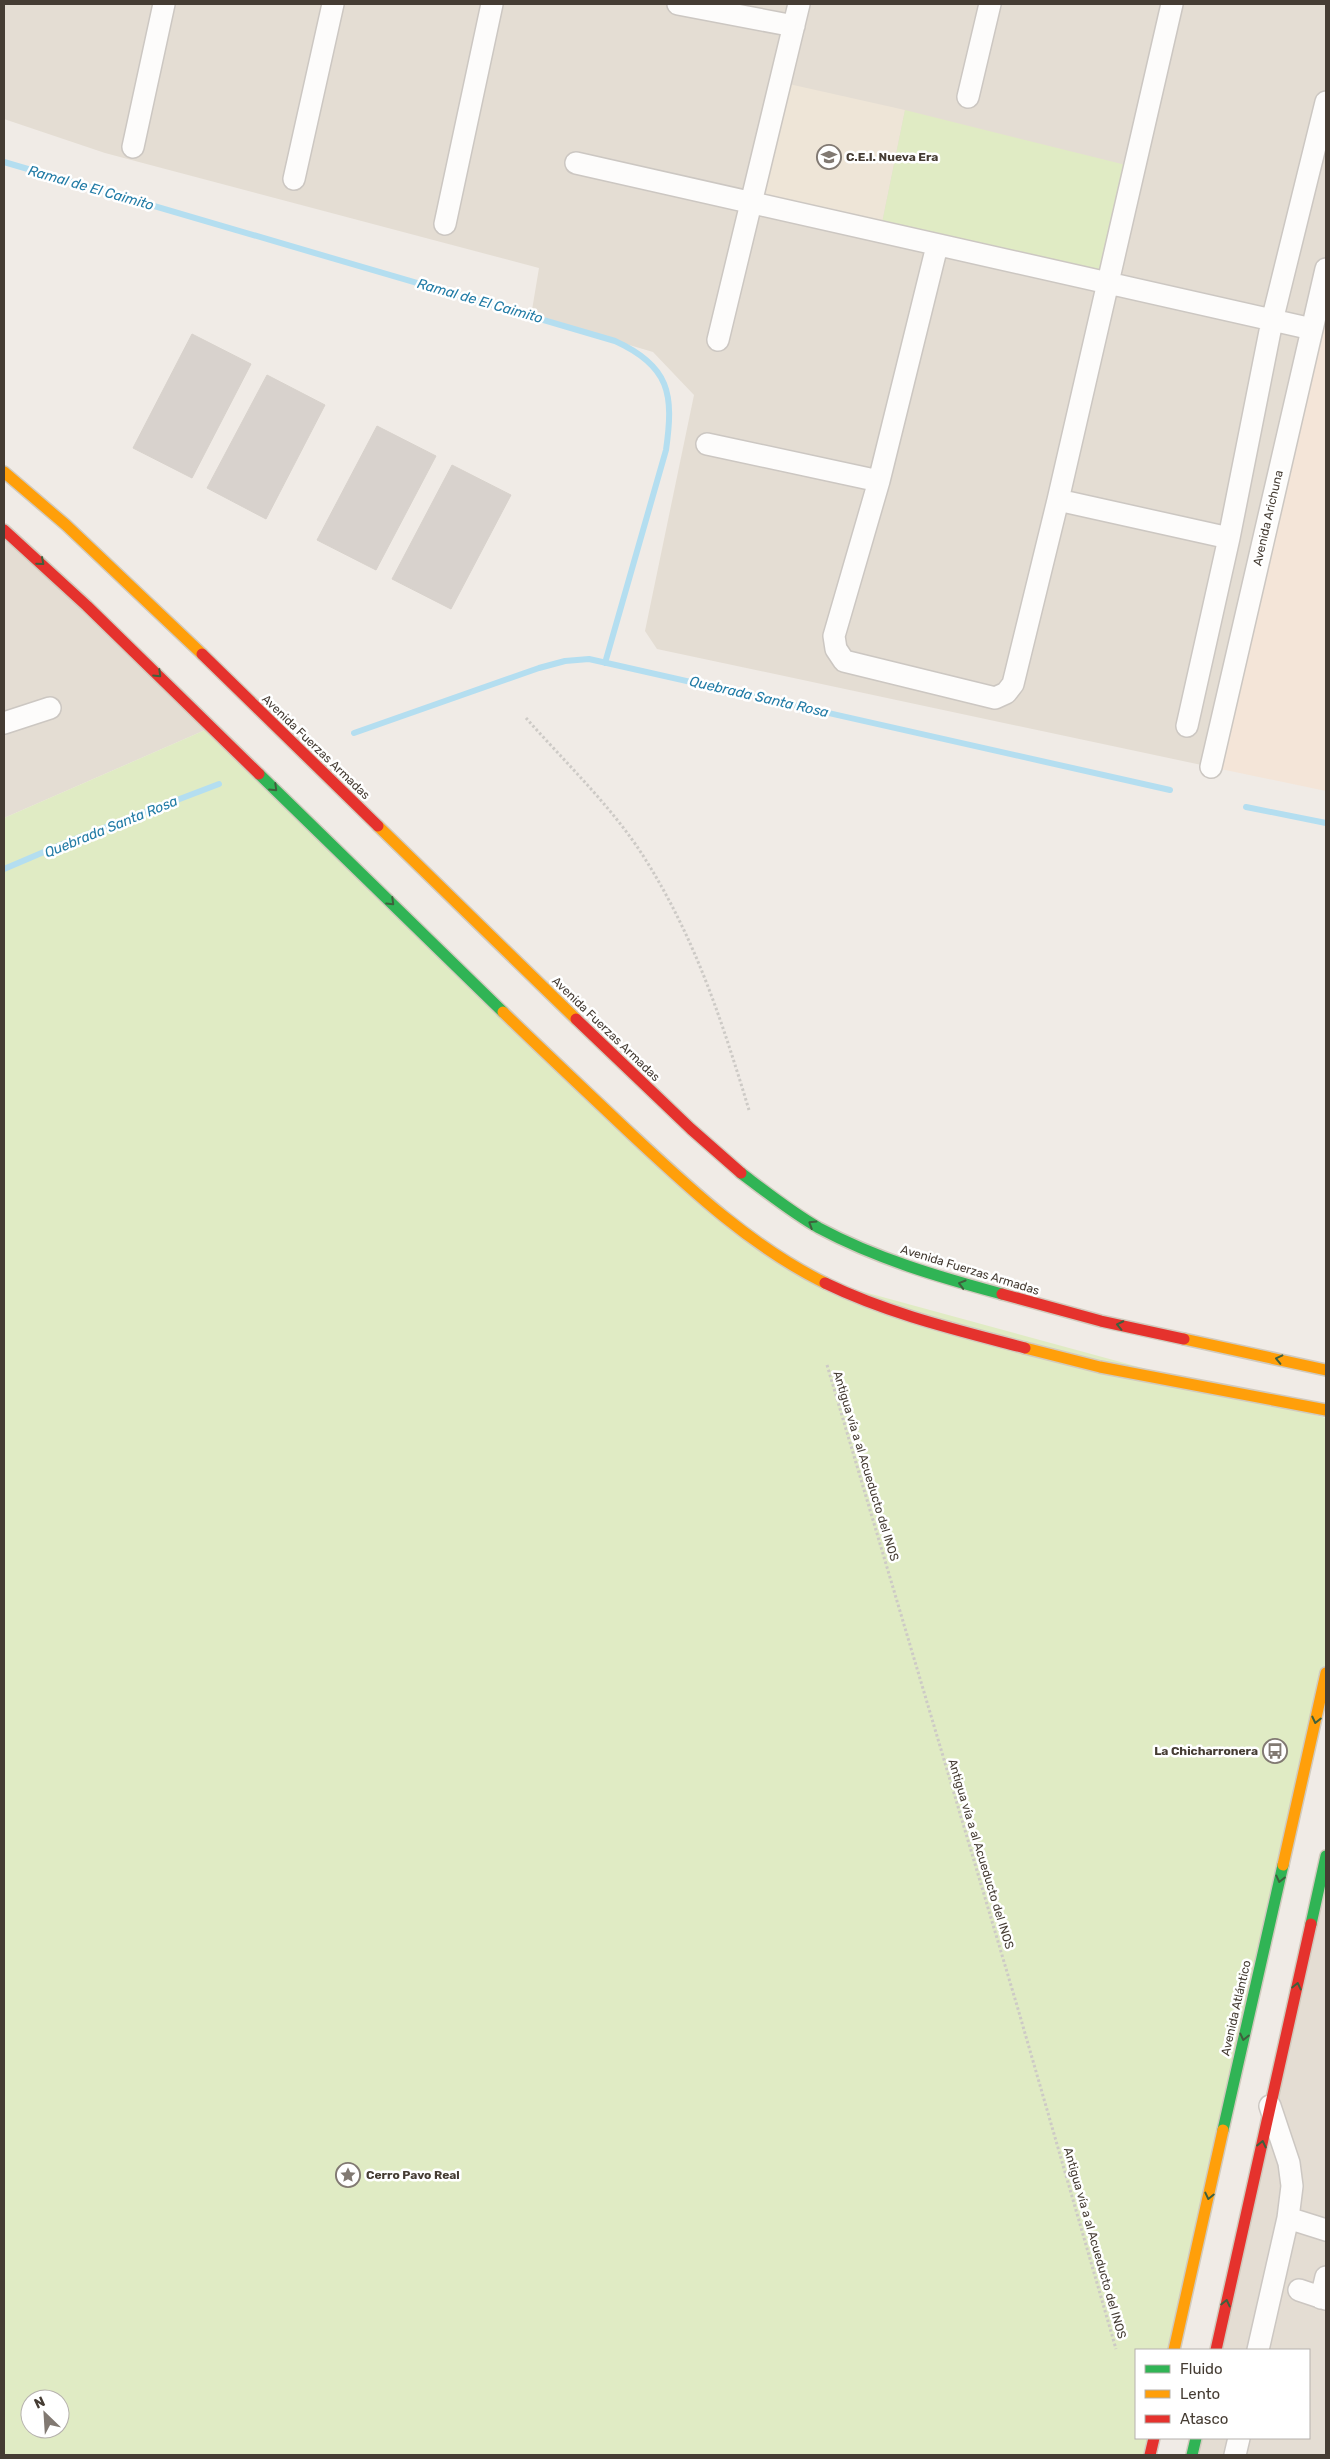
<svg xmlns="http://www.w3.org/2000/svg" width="1330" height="2459" font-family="Rubik,sans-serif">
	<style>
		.residential { fill: #e4ddd3 }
		.commercial { fill: #f4e5d8 }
		.education { fill: #eee5d7 }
		.green { fill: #e0ebc4; fill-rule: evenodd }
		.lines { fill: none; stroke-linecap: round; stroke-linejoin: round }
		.stream { stroke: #b4def0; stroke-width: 6 }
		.building { fill: #d8d2cd; stroke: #d8d2cc }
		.street-casing { stroke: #ccc7c2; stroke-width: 24 }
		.fast-casing { stroke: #d1cabe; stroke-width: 14 }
		.slow-casing { stroke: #d1cabe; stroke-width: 14 }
		.jam-casing { stroke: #d1cabe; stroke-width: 14 }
		.path { stroke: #cdcac6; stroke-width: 3; stroke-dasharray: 2.5 2.5; stroke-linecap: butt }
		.street { stroke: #fdfcfb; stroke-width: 21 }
		.fast { stroke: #30b455; stroke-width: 11 }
		.slow { stroke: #ff9f0a; stroke-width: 11 }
		.jam { stroke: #e5322d; stroke-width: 11 }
		.oneway { stroke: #3f603d }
		.labels { text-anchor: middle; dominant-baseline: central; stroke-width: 5; stroke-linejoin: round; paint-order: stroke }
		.poi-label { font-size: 12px; font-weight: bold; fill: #453c33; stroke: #fff; text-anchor: start }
		.street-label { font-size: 12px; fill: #453c33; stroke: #fff }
		.water-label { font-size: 14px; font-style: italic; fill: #237ca6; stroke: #fff }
	</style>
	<rect width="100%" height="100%" fill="#f0ebe6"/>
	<path class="residential" d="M4,4H1326V269L1211,767L657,649L645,631L694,395L653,352L531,316L539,268L105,153L4,119Z
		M4,530L212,727L4,818Z
		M1326,1856V2455H1192L1196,2438H1309V2350H1216Z"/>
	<path class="commercial" d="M1326,269V791L1211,767Z"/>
	<path class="education" d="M780,82L905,110L880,233L751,204Z"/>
	<path class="green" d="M905,110L1134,167L1107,284L880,233Z
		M212,727L665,1166L820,1280L1326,1418V1673L1174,2350H1136V2438H1154L1150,2455H4V818ZM30,2399H60V2429H30Z"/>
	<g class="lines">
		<path class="stream" d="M4,162L615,341C670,366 674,394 666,450L605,663
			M354,733L539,668L565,661L589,659L1170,790
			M1246,807L1326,823
			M4,869L72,840L219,784"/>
	</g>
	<path class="building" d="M192,334L251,364L192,478L133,448Z
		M267,375L325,405L266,519L207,488Z
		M377,426L436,456L376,570L317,540Z
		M452,465L511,495L451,609L392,579Z"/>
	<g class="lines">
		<defs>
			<path id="street" d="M678,4L794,26
				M968,97L990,4
				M133,147L164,4
				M576,163L1312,329
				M294,179L333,4
				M445,224L492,4
				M937,246L879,481L834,636L836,649L844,661L995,698L1006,693L1013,684L1058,500L1172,4
				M718,340L799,4
				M707,444L879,481
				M1058,500L1229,538
				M4,723L50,708
				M1187,726L1229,538L1272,321L1326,102
				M1211,767L1326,269
				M1288,2218L1326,2230
				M1299,2290L1326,2299
				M1321,2298L1326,2277
				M1258,2350L1288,2218L1292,2186L1289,2163L1270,2106
				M1235,2455L1239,2438"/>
			<path id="fast" d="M259,774L503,1012
				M741,1173C766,1192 791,1212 819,1228C877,1259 939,1277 1002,1294
				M1311,1924L1326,1856
				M1223,2130L1283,1865
				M1192,2455L1196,2438"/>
			<path id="slow" d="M4,472L66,525L202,654
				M378,826L576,1019
				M503,1012C544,1052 586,1091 627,1130C688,1187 750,1246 825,1283
				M1184,1339L1326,1370
				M1025,1348L1100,1367L1326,1410
				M1283,1865L1326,1673
				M1174,2350L1223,2130"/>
			<path id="jam" d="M4,530L87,606L259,774
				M202,654L378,826
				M576,1019L691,1129L741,1173
				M825,1283C889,1314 957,1330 1025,1348
				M1002,1294L1101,1321L1184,1339
				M1216,2350L1311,1924
				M1150,2455L1154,2438"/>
		</defs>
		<use href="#street" class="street-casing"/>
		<use href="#fast" class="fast-casing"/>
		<use href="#slow" class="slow-casing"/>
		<use href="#jam" class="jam-casing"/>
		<path class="path" d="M526,718C565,762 610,805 642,854C695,937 721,1018 749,1110
			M827,1365L1018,2009L1116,2349"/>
		<use href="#street" class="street"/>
		<use href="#fast" class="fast"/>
		<use href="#slow" class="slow"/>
		<use href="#jam" class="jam"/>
	</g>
	<defs><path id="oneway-chevron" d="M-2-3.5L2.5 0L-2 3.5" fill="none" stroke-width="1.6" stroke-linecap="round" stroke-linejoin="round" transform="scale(1.25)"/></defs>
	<g class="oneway">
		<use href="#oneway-chevron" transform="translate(41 562) rotate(41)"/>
		<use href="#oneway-chevron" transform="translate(158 674) rotate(44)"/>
		<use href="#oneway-chevron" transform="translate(274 788) rotate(44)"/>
		<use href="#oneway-chevron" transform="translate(391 902) rotate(44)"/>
		<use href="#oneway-chevron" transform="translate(812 1224) rotate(-148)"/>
		<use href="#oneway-chevron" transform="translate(962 1284) rotate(-164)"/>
		<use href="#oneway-chevron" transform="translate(1120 1325) rotate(-168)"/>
		<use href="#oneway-chevron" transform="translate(1279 1359) rotate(-167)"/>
		<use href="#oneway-chevron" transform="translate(1316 1720) rotate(103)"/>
		<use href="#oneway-chevron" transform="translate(1280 1879) rotate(103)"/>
		<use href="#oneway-chevron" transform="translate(1297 1986) rotate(-77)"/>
		<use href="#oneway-chevron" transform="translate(1244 2037) rotate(103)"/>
		<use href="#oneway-chevron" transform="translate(1262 2144) rotate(-77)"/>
		<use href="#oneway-chevron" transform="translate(1209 2196) rotate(103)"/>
		<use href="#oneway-chevron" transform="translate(1226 2303) rotate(-77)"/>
	</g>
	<defs>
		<symbol id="school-ring" viewBox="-11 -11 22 22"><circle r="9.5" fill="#fff" stroke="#817972" stroke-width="1.5"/><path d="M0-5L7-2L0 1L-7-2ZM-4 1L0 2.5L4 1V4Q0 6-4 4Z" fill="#817972"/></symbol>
		<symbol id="bus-ring" viewBox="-11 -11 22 22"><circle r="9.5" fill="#fff" stroke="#817972" stroke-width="1.5"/><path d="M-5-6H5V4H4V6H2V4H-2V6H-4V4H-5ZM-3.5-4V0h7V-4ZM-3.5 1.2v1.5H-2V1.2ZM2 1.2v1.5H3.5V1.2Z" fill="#817972"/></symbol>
		<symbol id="sight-ring" viewBox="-11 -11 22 22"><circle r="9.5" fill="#fff" stroke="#817972" stroke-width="1.5"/><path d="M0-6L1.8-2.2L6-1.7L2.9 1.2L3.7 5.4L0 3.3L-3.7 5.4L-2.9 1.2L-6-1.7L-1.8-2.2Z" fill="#817972"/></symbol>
	</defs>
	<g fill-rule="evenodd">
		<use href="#school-ring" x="815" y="143" width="28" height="28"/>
		<use href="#bus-ring" x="1261" y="1737" width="28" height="28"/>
		<use href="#sight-ring" x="334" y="2161" width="28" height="28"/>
	</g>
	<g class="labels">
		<g class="poi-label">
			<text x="846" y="157">C.E.I. Nueva Era</text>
			<text x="1258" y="1751" text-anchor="end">La Chicharronera</text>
			<text x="366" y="2175">Cerro Pavo Real</text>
		</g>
		<g class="street-label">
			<text transform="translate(1268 518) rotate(-77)">Avenida Arichuna</text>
			<text transform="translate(316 747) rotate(44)">Avenida Fuerzas Armadas</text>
			<text transform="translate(606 1029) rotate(44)">Avenida Fuerzas Armadas</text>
			<text transform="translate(970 1270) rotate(17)">Avenida Fuerzas Armadas</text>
			<text transform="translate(866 1466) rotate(73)">Antigua vía a al Acueducto del INOS</text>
			<text transform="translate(981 1854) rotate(73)">Antigua vía a al Acueducto del INOS</text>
			<text transform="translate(1236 2008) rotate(-77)">Avenida Atlántico</text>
			<text transform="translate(1095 2243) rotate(74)">Antigua vía a al Acueducto del INOS</text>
		</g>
		<g class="water-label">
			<text transform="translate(91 188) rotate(16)">Ramal de El Caimito</text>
			<text transform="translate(480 301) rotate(16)">Ramal de El Caimito</text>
			<text transform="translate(759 697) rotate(13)">Quebrada Santa Rosa</text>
			<text transform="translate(111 827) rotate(-22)">Quebrada Santa Rosa</text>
		</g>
	</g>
	<rect width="1330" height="2459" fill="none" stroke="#453c33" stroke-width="10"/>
	<rect x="1135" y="2349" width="175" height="90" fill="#ffffff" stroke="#b5b1ad"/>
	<rect x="1145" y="2365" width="25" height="8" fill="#30b455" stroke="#b5b1ad"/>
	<text x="1180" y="2374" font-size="15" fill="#453c33">Fluido</text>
	<rect x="1145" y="2390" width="25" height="8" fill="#ff9f0a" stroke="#b5b1ad"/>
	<text x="1180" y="2399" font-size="15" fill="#453c33">Lento</text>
	<rect x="1145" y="2415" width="25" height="8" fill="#e5322d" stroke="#b5b1ad"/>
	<text x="1180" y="2424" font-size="15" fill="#453c33">Atasco</text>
	<g transform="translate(45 2414) rotate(335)"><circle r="24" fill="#ffffff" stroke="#b5b1ad"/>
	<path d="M0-4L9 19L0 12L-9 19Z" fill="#817972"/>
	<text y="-8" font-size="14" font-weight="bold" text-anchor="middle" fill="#453c33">N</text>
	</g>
</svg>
